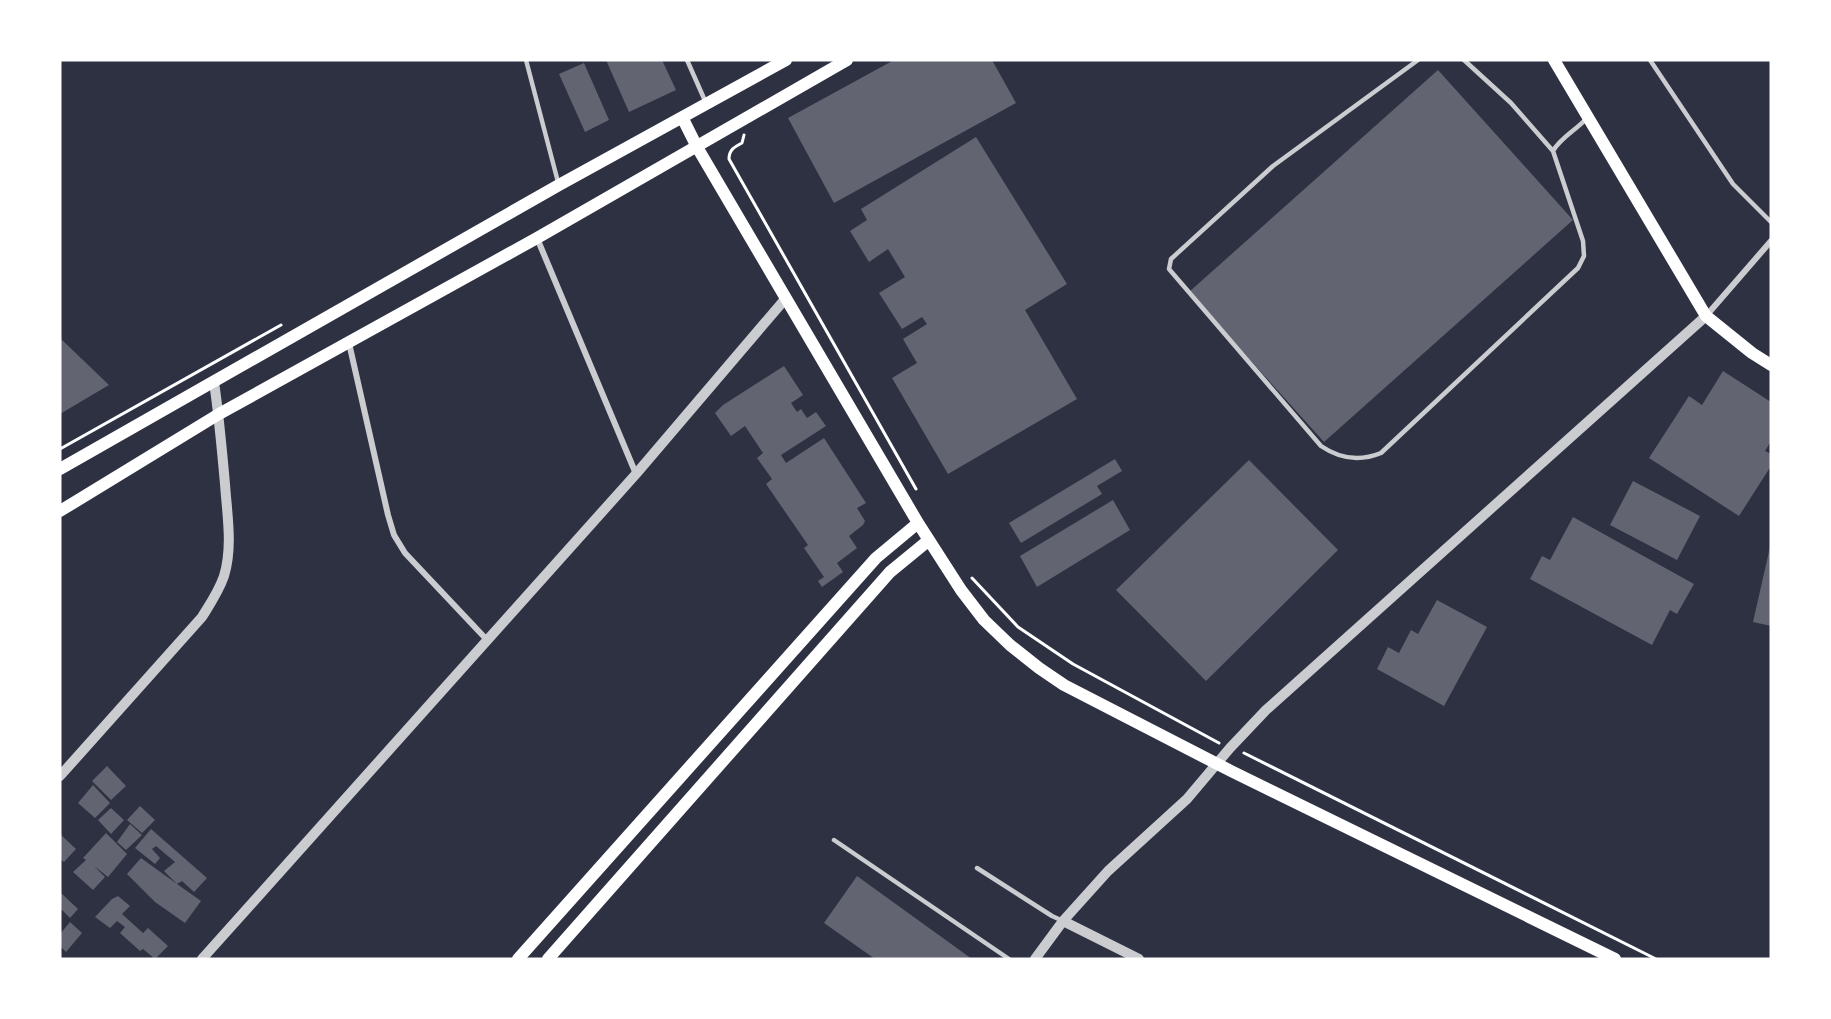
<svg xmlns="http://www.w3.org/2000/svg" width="1831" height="1019" font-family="'Nunito Sans',sans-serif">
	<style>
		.building { fill: #626471 }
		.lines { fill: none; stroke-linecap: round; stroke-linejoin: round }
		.path { stroke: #fff; stroke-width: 3 }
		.service { stroke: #caccd0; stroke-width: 4.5 }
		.minor { stroke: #caccd0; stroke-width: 6 }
		.tertiary { stroke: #caccd0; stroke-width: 10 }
		.secondary { stroke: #fff; stroke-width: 12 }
	</style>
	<rect width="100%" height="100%" fill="#2d3142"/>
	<path class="building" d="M606,60H662L676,90L629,112Z
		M894,60H992L1016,103L834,203L788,118Z
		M584,63L609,120L585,132L559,74Z
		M1438,70L1573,220L1324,442L1189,292Z
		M976,137L1067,284L1025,310L1077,399L948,474L892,378L917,363L903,339L927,324L922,317L902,329L879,293L905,277L888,249L869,262L850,231L867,220L861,209Z
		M60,338L109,385L60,414Z
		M784,366L803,395L791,403L797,412L801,409L807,418L816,412L826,426L781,455L786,463L824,438L866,503L857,508L865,521L863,525L849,536L857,548L837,563L843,572L822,587L818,581L824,577L804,548L808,545L766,484L772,479L757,458L763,453L745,426L731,436L715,413L723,405Z
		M1723,371L1771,402V441L1765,451L1771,454V466L1739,516L1649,458L1689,396L1702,405Z
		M1115,459L1122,471L1097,486L1102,494L1021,543L1009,523Z
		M1249,460L1338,550L1206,681L1116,590Z
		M1633,481L1700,516L1677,560L1610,525Z
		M1113,500L1130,530L1037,587L1020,556Z
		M1573,517L1694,584L1677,614L1670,610L1652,645L1530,579L1542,556L1550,560Z
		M1770,547H1771V626L1753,622Z
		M1437,600L1487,627L1444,706L1377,669L1388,647L1399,653L1411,630L1418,634Z
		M107,766L126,786L111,800L92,781Z
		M93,785L110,803L95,818L78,803Z
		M140,806L155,820L142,833L127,820Z
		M111,808L124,820L111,834L98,820Z
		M130,824L142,835L126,850L117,842Z
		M151,829L207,878L194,892L182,881L177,884L201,901L185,923L155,902L127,874L141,858L177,884L164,871L175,862L156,846L152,849L160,858L155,864L135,848Z
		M106,833L127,854L108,877L94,866L105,877L93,890L73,872L86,860L83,858Z
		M60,834L76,849L64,862L60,859Z
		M857,876L972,959H875L824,923Z
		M60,892L78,909L70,918L60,908Z
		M118,896L130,906L122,914L143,933L148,928L168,946L155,959L143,949L140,951L120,933L125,927L117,921L110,928L95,917L112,899Z
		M70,922L82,933L66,952L60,946V934Z"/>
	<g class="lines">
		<path class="path" d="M744,135L742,143C734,147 729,150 729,159L916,489
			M60,449L281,325
			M972,578L1018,627L1073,664L1219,743
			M1244,753L1656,959"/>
		<path class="service" d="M526,60L558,182
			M687,60L706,103
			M1418,60L1273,166L1171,259L1169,269L1321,446C1340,459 1359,462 1381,453L1578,268L1584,256L1583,241L1553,151L1511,103L1464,60
			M1650,60L1733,184L1771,222
			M1553,151C1560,138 1576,130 1586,119
			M834,840L1009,959
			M977,868L1052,916L1063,921"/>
		<path class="minor" d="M537,238L636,474
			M1706,316L1771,241
			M349,343L388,515L394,535L405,553L488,641"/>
		<path class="tertiary" d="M60,776L202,617C210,604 219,591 224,576C233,547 227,514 225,484C222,450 219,416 214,382
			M1063,921L1139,959
			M202,959L636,474L786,298
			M1035,959L1063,921L1108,871L1187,799L1230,748L1266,710L1706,316"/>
		<path class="secondary" d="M1554,60L1706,316L1752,353L1771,365
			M683,119L697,147L918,523L961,590L984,620L1010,645L1039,668L1064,685L1231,771L1615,959
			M60,469L559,185L786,60
			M60,511L219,414L537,238L847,60
			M518,959L876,558L918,523
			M548,959L890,572L929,540"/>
	</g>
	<rect width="1831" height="1019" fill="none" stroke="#ffffff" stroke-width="123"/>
</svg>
